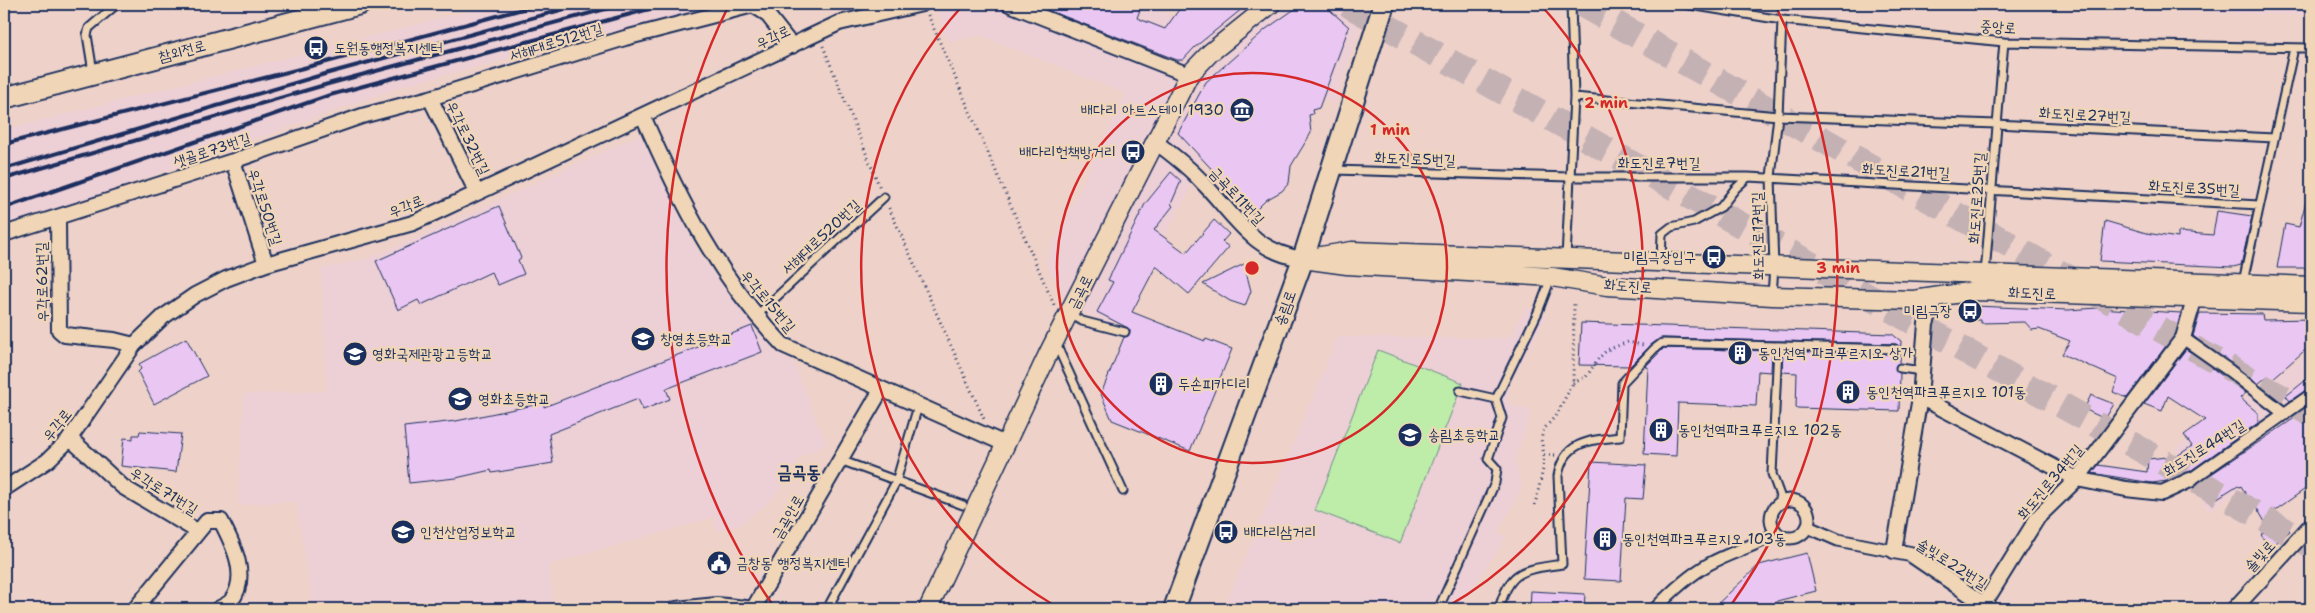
<svg xmlns="http://www.w3.org/2000/svg" width="2315" height="613" font-family="'Shantell Sans','Poor Story',sans-serif">
	<style>
		.built { fill: #edcfd6 }
		.green { fill: #beedaa; stroke: #6c8e84 }
		.building { fill: #eac7f3; stroke: #1b2f5e }
		.lines { fill: none; stroke-linecap: round; stroke-linejoin: round }
		.motorway-tunnel { stroke: #c4b1b4; stroke-width: 26; stroke-dasharray: 26 13; stroke-linecap: butt }
		.service-casing { stroke: #1b2f5e; stroke-width: 11 }
		.pedestrian-casing { stroke: #1b2f5e; stroke-width: 15 }
		.minor-casing { stroke: #1b2f5e; stroke-width: 18 }
		.tertiary-casing { stroke: #1b2f5e; stroke-width: 21 }
		.secondary-casing { stroke: #1b2f5e; stroke-width: 24 }
		.path { stroke: #1b2f5e; stroke-width: 3; stroke-dasharray: 1 4; stroke-linecap: butt }
		.service { stroke: #f0d6b7; stroke-width: 7 }
		.pedestrian { stroke: #f0d6b7; stroke-width: 11 }
		.minor { stroke: #f0d6b7; stroke-width: 14 }
		.tertiary { stroke: #f0d6b7; stroke-width: 18 }
		.secondary { stroke: #f0d6b7; stroke-width: 20 }
		.rail { stroke: #1b2f5e; stroke-width: 4 }
		.ring { fill: none; stroke: #d62828; stroke-width: 2.5 }
		.labels { text-anchor: middle; dominant-baseline: central; stroke-width: 4.5; stroke-linejoin: round; paint-order: stroke }
		.street-label { font-size: 15px; fill: #1b2f5e; stroke: #f0d6b7 }
		.poi-label { font-size: 15px; fill: #1b2f5e; stroke: #f0d6b7; text-anchor: start }
		.quarter-label { font-size: 18px; font-weight: bold; fill: #1b2f5e; stroke: #f0d6b7 }
		.centre { fill: #d62828; stroke: #f0d6b7; stroke-width: 2.5 }
		.ring-label { font-size: 15px; text-anchor: middle; font-weight: bold; fill: #d62828; stroke: #f0d6b7; stroke-width: 4.5; stroke-linejoin: round; paint-order: stroke }
	</style>
	<rect width="100%" height="100%" fill="#eed2c9"/>
	<filter id="ink" filterUnits="userSpaceOnUse"><feTurbulence type="fractalNoise" baseFrequency=".02" numOctaves="2"/><feDisplacementMap in="SourceGraphic" scale="10" xChannelSelector="R" yChannelSelector="G"/><feConvolveMatrix kernelMatrix="1 2 1 2 8 2 1 2 1" color-interpolation-filters="sRGB"/></filter>
	<g filter="url(#ink)">
		<path class="built" d="M498,4H723L405,85L46,214L4,226V130Z
			M935,4H1143L1176,19L1194,4H1342L1361,23L1334,105L1275,65L1212,131L1186,197L1114,326L1072,307L1045,262L1126,94L980,35L948,42Z
			M1970,4H2311V15L2237,13Z
			M640,135L699,254L776,353L794,363L826,445L800,457L775,496L740,525L716,531L715,517L550,564L552,609H314L296,501L238,505L244,394L327,391L321,269L363,260L417,238Z
			M1526,307L1547,316L1510,383L1508,403L1531,411L1515,459L1522,487L1497,534L1507,536L1458,609H1224L1338,337L1510,338Z
			M2311,351V440L2208,512L2175,449Z"/>
		<path class="green" d="M1378,350L1463,383L1400,543L1315,510Z"/>
		<path class="building" d="M1032,4H1142L1137,18L1165,29L1183,4H1248L1195,47L1183,60H1177Z
			M1302,4H1323L1349,27L1319,108L1312,110L1313,114L1309,115L1311,133L1291,166L1289,183L1282,191L1266,200L1252,214L1245,211L1220,178L1178,133L1206,82L1266,29Z
			M1171,172L1181,181L1171,204L1173,206L1154,230L1186,253L1214,220L1229,234L1222,242L1229,247L1189,294L1156,266L1132,312L1205,341L1206,339L1232,349L1190,451L1112,420L1101,394L1124,337L1128,336L1130,331L1128,328L1097,312L1113,282L1108,280L1145,204Z
			M2307,198H2311V268H2277L2285,224L2299,227Z
			M499,206L521,258L518,260L524,274L498,285L491,272L421,305L418,300L398,310L376,261Z
			M2217,211L2252,216L2241,265L2233,267L2100,261L2105,221L2146,233L2178,238V232L2213,235Z
			M1244,264L1251,291L1245,306L1230,301L1203,284Z
			M1974,306L2068,310L2098,308L2181,313L2175,334L2127,398L2113,392L2118,379L2062,354L2070,341L2039,329L2032,330L2025,322L1981,323V320H1973Z
			M2200,313L2262,314L2263,320L2311,319V345L2271,380L2268,376L2258,384L2193,336Z
			M1581,323L1892,334L1901,341L1900,363L1895,368L1900,373L1899,411L1796,408L1797,373L1782,372L1783,351L1895,354L1900,350L1896,344L1662,338L1651,345L1630,366L1579,365Z
			M752,326L762,352L666,389L670,399L643,410L638,399L549,434L553,463L492,473L491,470L456,478L409,483L404,427L456,421L544,403V407Z
			M186,338L207,376L154,404L138,372L141,369L139,364Z
			M1664,348L1772,351L1771,372L1758,371L1756,406L1678,403L1676,456L1644,454L1648,367H1645Z
			M2186,349L2246,393L2240,398L2258,413V423L2189,472L2167,481L2152,483L2092,473L2098,465L2147,472L2148,459L2177,456L2192,446L2184,435L2205,420L2168,396L2162,411L2144,404Z
			M2311,376V388L2290,401L2286,396Z
			M2091,395L2114,404L2105,419L2084,409Z
			M2311,404V485L2274,511L2290,531L2271,547L2261,535L2269,529L2250,496L2248,498L2241,486L2239,487L2238,485L2211,502L2198,483L2302,413L2300,412Z
			M140,431L181,434L176,472L121,466L124,438L133,439V435H139Z
			M1591,462L1646,465L1643,499L1626,498L1621,581L1584,579Z
			M1807,553L1816,591L1777,601L1768,609H1712L1759,565Z
			M1531,591L1585,594L1584,609H1530Z"/>
		<g class="lines">
			<path class="motorway-tunnel" d="M1347,4L2311,545
				M1581,4L2311,414"/>
			<defs>
				<path id="service" d="M1684,4L1782,20L2004,42L2311,48
					M93,72L87,35L89,28L117,4
					M1574,97L1778,116L1996,124L2274,138
					M1334,170L1570,177H1748
					M1566,258L1574,97L1571,4
					M1661,261L1662,234L1671,227L1694,222L1721,207L1735,189L1748,177L2259,205
					M1985,274C1992,196 1997,119 2004,42
					M2243,282L2294,48
					M1772,295L1774,267L1771,177L1778,116L1782,20
					M1069,314L1082,321L1125,332
					M756,316L884,197
					M1056,344L1123,491
					M1778,346L1772,474L1782,501
					M1900,368L1922,371
					M1460,391L1496,399
					M840,460L963,505
					M1441,603L1495,483L1497,469L1488,459L1502,418L1496,399L1538,312L1551,278
					M827,609L896,482L918,406
					M1499,609C1510,568 1525,570 1562,564L1558,476C1564,441 1590,440 1620,437L1622,383L1654,349L1662,343L1895,349"/>
				<path id="pedestrian" d="M2183,338L2230,371L2285,414
					M2190,480L2311,395
					M1771 519a19 19 0 1 1 38 0a19 19 0 1 1-38 0Z
					M1808,527L1838,540L1894,551
					M1655,609C1672,591 1688,576 1709,564C1731,552 1755,546 1777,533"/>
				<path id="minor" d="M1009,4L1189,75
					M430,98L477,193
					M643,116C680,201 718,277 783,345L1005,444
					M1154,141C1172,154 1189,167 1204,184C1236,217 1253,252 1303,259
					M233,161L266,264
					M58,217L59,330L65,335L114,340L134,345
					M4,234L233,161L362,116L430,98L625,38L753,5L766,13L792,46
					M1935,297L1926,324L1920,397L1894,551L1910,554L1991,609
					M1920,397L2077,479L2126,489L2162,493L2190,480
					M68,441L75,443L123,487L197,531
					M4,489L47,461L68,441L134,345L163,317L195,295L226,279L266,264L413,223L839,23L922,4
					M1984,604L2038,517L2077,479L2183,338L2197,290
					M135,609L207,521H221C233,544 250,577 231,601C228,604 222,607 218,609
					M676,609L717,605L755,609
					M753,609L881,390
					M2234,609L2311,525"/>
				<path id="tertiary" d="M1321,256L1352,251L2311,286
					M1303,259L1347,265L1552,277L1607,286L1772,296L1914,300L1975,291L2311,302
					M928,609L1049,352L1189,75L1210,53L1271,4"/>
				<path id="secondary" d="M4,98L360,4
					M1174,609L1303,259L1384,4"/>
			</defs>
			<use href="#service" class="service-casing"/>
			<use href="#pedestrian" class="pedestrian-casing"/>
			<use href="#minor" class="minor-casing"/>
			<use href="#tertiary" class="tertiary-casing"/>
			<use href="#secondary" class="secondary-casing"/>
			<path class="path" d="M928,15L1054,305
				M823,46L880,188
				M889,208L984,419
				M1573,383L1586,377L1599,358L1607,350L1628,342L1643,345
				M1544,455H1555
				M1535,505L1543,469L1544,455L1541,439L1544,429L1557,414L1573,383L1574,301"/>
			<use href="#service" class="service"/>
			<use href="#pedestrian" class="pedestrian"/>
			<use href="#minor" class="minor"/>
			<use href="#tertiary" class="tertiary"/>
			<use href="#secondary" class="secondary"/>
			<path class="rail" d="M2181,4L2311,6
				M4,144L323,63L541,4
				M4,169L325,74L583,4
				M4,179L328,84L624,4
				M4,208L330,95L668,4"/>
		</g>
	</g>
	<g class="ring">
		<circle cx="1252" cy="268" r="195"/>
		<path d="M1059 608A391 391 0 0 1 964 4M1540 4A391 391 0 0 1 1445 608"/>
		<path d="M775 608A586 586 0 0 1 728 7M1776 7A586 586 0 0 1 1729 608"/>
	</g>
	<defs>
		<symbol id="bus-disc" viewBox="-11 -11 22 22"><circle r="9.5" fill="#1b2f5e" stroke="#f0d6b7"/><path d="M-5-6H5V4H4V6H2V4H-2V6H-4V4H-5ZM-3.5-4V0h7V-4ZM-3.5 1.2v1.5H-2V1.2ZM2 1.2v1.5H3.5V1.2Z" fill="#fff"/></symbol>
		<symbol id="museum-disc" viewBox="-11 -11 22 22"><circle r="9.5" fill="#1b2f5e" stroke="#f0d6b7"/><path d="M0-6L6-3V-2H-6V-3ZM-5-1h2V3h-2ZM-1-1h2V3h-2ZM3-1h2V3H3ZM-6 4H6V6H-6Z" fill="#fff"/></symbol>
		<symbol id="school-disc" viewBox="-11 -11 22 22"><circle r="9.5" fill="#1b2f5e" stroke="#f0d6b7"/><path d="M0-5L7-2L0 1L-7-2ZM-4 1L0 2.5L4 1V4Q0 6-4 4Z" fill="#fff"/></symbol>
		<symbol id="building-disc" viewBox="-11 -11 22 22"><circle r="9.5" fill="#1b2f5e" stroke="#f0d6b7"/><path d="M-4-6H4V6H1V3H-1V6H-4ZM-2.5-4.3h1.7v1.8h-1.7ZM.8-4.3h1.7v1.8H.8ZM-2.5-1h1.7V.8h-1.7ZM.8-1h1.7V.8H.8Z" fill="#fff"/></symbol>
		<symbol id="civic-disc" viewBox="-11 -11 22 22"><circle r="9.5" fill="#1b2f5e" stroke="#f0d6b7"/><path d="M-.6-6.5H3V-4.5H.6V-3L4-1V1h2V6H-6V1h2V-1L-.6-3ZM-1.2 2.5V6h2.4V2.5Z" fill="#fff"/></symbol>
	</defs>
	<g fill-rule="evenodd">
		<use href="#bus-disc" x="302" y="34" width="28" height="28"/>
		<use href="#museum-disc" x="1228" y="96" width="28" height="28"/>
		<use href="#bus-disc" x="1119" y="138" width="28" height="28"/>
		<use href="#bus-disc" x="1700" y="243" width="28" height="28"/>
		<use href="#bus-disc" x="1956" y="297" width="28" height="28"/>
		<use href="#school-disc" x="629" y="325" width="28" height="28"/>
		<use href="#building-disc" x="1726" y="339" width="28" height="28"/>
		<use href="#school-disc" x="341" y="340" width="28" height="28"/>
		<use href="#building-disc" x="1147" y="370" width="28" height="28"/>
		<use href="#building-disc" x="1834" y="378" width="28" height="28"/>
		<use href="#school-disc" x="446" y="385" width="28" height="28"/>
		<use href="#building-disc" x="1647" y="416" width="28" height="28"/>
		<use href="#school-disc" x="1396" y="421" width="28" height="28"/>
		<use href="#school-disc" x="389" y="518" width="28" height="28"/>
		<use href="#bus-disc" x="1212" y="518" width="28" height="28"/>
		<use href="#building-disc" x="1591" y="525" width="28" height="28"/>
		<use href="#civic-disc" x="705" y="549" width="28" height="28"/>
	</g>
	<g class="labels">
		<g class="street-label">
			<text transform="translate(1998 27) rotate(4)">중앙로</text>
			<text transform="translate(773 37) rotate(-25)">우각로</text>
			<text transform="translate(556 42) rotate(-17)">서해대로512번길</text>
			<text transform="translate(182 51) rotate(-15)">참외전로</text>
			<text transform="translate(2085 115) rotate(3)">화도진로27번길</text>
			<text transform="translate(468 138) rotate(64)">우각로32번길</text>
			<text transform="translate(212 150) rotate(-18)">샛골로73번길</text>
			<text transform="translate(1415 159) rotate(2)">화도진로5번길</text>
			<text x="1659" y="163">화도진로7번길</text>
			<text transform="translate(1906 171) rotate(3)">화도진로21번길</text>
			<text transform="translate(2194 188) rotate(3)">화도진로35번길</text>
			<text transform="translate(1237 196) rotate(47)">금곡로11번길</text>
			<text transform="translate(1977 198) rotate(-86)">화도진로25번길</text>
			<text transform="translate(406 206) rotate(-22)">우각로</text>
			<text transform="translate(265 207) rotate(72)">우각로50번길</text>
			<text transform="translate(1758 236) rotate(-91)">화도진로17번길</text>
			<text transform="translate(821 237) rotate(-43)">서해대로520번길</text>
			<text transform="translate(42 282) rotate(-91)">우각로62번길</text>
			<text transform="translate(1628 286) rotate(4)">화도진로</text>
			<text transform="translate(1080 292) rotate(-63)">금곡로</text>
			<text transform="translate(2032 293) rotate(2)">화도진로</text>
			<text transform="translate(768 301) rotate(50)">우각로15번길</text>
			<text transform="translate(1285 308) rotate(-70)">송림로</text>
			<text transform="translate(57 425) rotate(-51)">우각로</text>
			<text transform="translate(2204 448) rotate(-32)">화도진로44번길</text>
			<text transform="translate(2050 482) rotate(-50)">화도진로34번길</text>
			<text transform="translate(164 491) rotate(32)">우각로71번길</text>
			<text transform="translate(788 517) rotate(-60)">금곡안로</text>
			<text transform="translate(2260 556) rotate(-47)">솔빛로</text>
			<text transform="translate(1952 564) rotate(32)">솔빛로22번길</text>
		</g>
		<g class="poi-label">
			<text x="334" y="48">도원동행정복지센터</text>
			<text x="1224" y="110" text-anchor="end">배다리 아트스테이 1930</text>
			<text x="1116" y="152" text-anchor="end">배다리헌책방거리</text>
			<text x="1696" y="257" text-anchor="end">미림극장입구</text>
			<text x="1952" y="311" text-anchor="end">미림극장</text>
			<text x="660" y="339">창영초등학교</text>
			<text x="1758" y="353">동인천역 파크푸르지오 상가</text>
			<text x="372" y="354">영화국제관광고등학교</text>
			<text x="1178" y="384">두손피카디리</text>
			<text x="1866" y="392">동인천역파크푸르지오 101동</text>
			<text x="478" y="399">영화초등학교</text>
			<text x="1678" y="430">동인천역파크푸르지오 102동</text>
			<text x="1428" y="435">송림초등학교</text>
			<text x="420" y="532">인천산업정보학교</text>
			<text x="1244" y="532">배다리삼거리</text>
			<text x="1622" y="539">동인천역파크푸르지오 103동</text>
			<text x="736" y="563">금창동 행정복지센터</text>
		</g>
		<g class="quarter-label">
			<text x="799" y="472">금곡동</text>
		</g>
	</g>
	<circle cx="1252" cy="268" r="8" class="centre"/>
	<g class="ring-label">
		<text x="1606" y="108">2 min</text>
		<text x="1390" y="135">1 min</text>
		<text x="1838" y="273">3 min</text>
	</g>
	<rect width="2315" height="613" fill="none" stroke="#f0d6b7" stroke-width="20"/>
	<rect x="10" y="10" width="2295" height="593" fill="none" stroke="#1b2f5e" stroke-width="2" filter="url(#ink)"/>
</svg>
